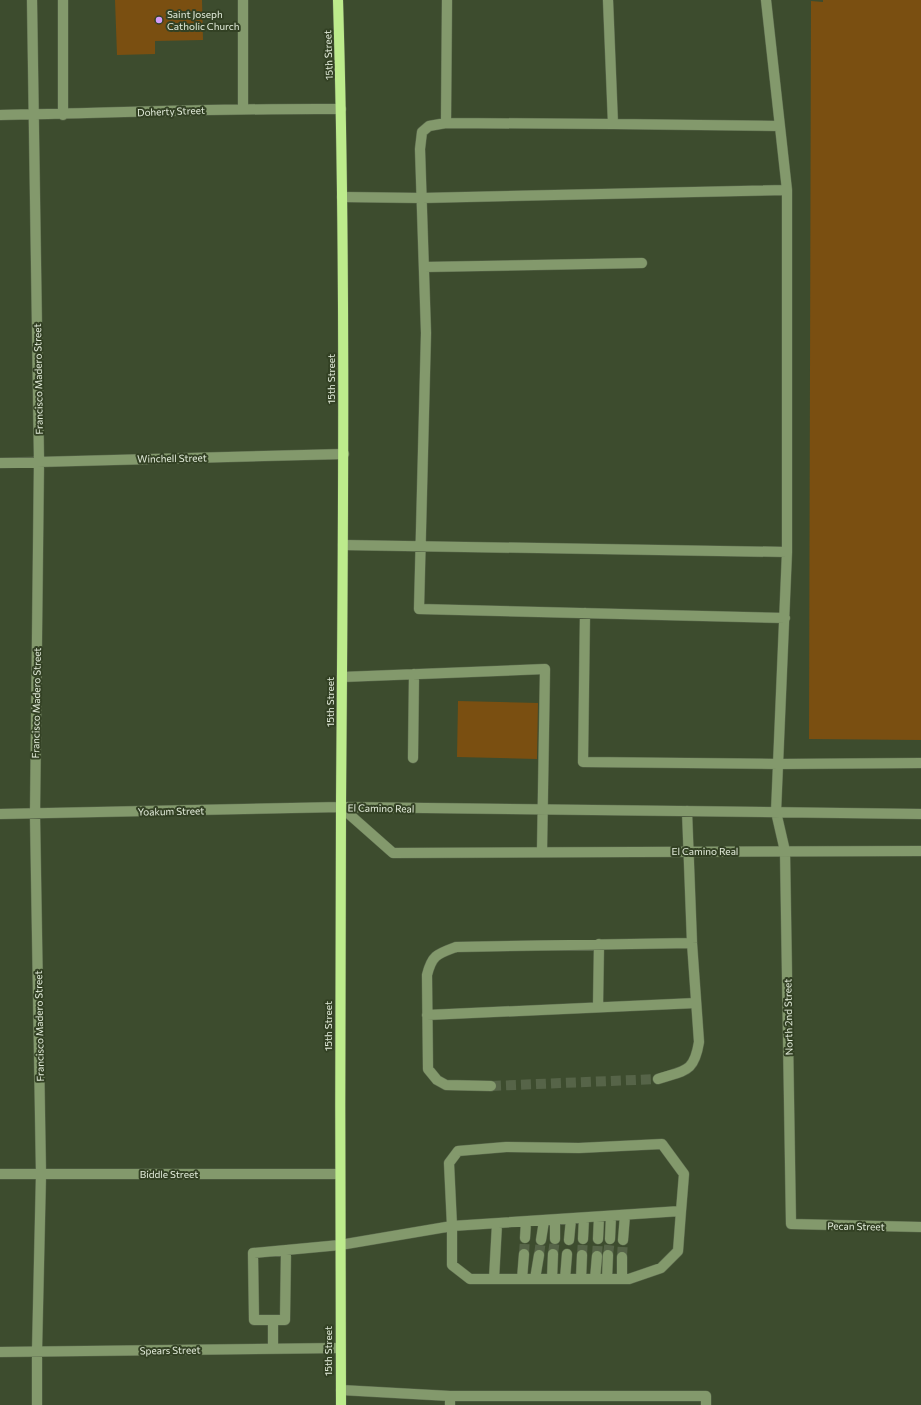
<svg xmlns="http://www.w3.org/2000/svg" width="921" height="1405" font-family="Commissioner,sans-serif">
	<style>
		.building { fill: #7a4f11 }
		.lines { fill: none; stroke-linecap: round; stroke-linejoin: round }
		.minor-tunnel { stroke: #566448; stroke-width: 10; stroke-dasharray: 10 5; stroke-linecap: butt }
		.minor-casing { stroke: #5b694d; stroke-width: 11 }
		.major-casing { stroke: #5b694d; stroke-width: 11 }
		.minor { stroke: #83996c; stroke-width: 10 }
		.major { stroke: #bdeb8c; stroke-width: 10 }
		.poi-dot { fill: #d39cfc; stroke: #334124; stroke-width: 1.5 }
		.labels { text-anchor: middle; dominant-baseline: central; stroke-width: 4; stroke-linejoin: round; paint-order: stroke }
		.poi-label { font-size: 10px; fill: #e4eddc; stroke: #334124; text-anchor: start }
		.street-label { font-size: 10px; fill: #e4eddc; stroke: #334124 }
	</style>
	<rect width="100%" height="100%" fill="#3d4c2e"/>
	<path class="building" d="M115,0H202L203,40L155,41V54L117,55Z
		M823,0H921V740L809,739L811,1L823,2Z
		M458,701L538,703L537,759L457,757Z"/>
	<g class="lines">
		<path class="minor-tunnel" d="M491,1086L658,1079
			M524,1254L525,1238
			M553,1254L555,1239
			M539,1255L541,1240
			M582,1255L583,1239
			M608,1255L610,1239
			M597,1256L598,1239
			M622,1257L623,1240"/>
		<defs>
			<path id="minor" d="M32,0L39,461L35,815L41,1174L37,1352V1405
				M243,0V108
				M608,0L613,124L780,126
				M766,0L787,190
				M0,115C114,113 227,108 341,109
				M63,115V0
				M446,123L447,0
				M613,124L446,123L429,126L422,132L420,149L426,333L419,609L785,618
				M342,197L422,198L787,190V552
				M424,267L642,263
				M0,463L344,454
				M343,545L787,552L776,812L785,851L791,1224L921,1227
				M585,613L583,762L778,764L921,763
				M342,677L545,669L542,852
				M413,758L414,674
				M341,807L393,853L921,851
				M0,814L341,807L921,814
				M598,1007L599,944
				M427,1015L696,1003
				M658,1079C685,1070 694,1073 699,1042L692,943L687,811
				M491,1086L446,1085L437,1080L428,1069L427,975C432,955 437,954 456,947L692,943
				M0,1174H339
				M525,1238L526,1222
				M555,1239V1220
				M583,1239L584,1218
				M598,1239L599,1217
				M610,1239L611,1216
				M541,1240L544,1221
				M569,1240L571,1219
				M623,1240L625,1215
				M286,1250L285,1320H254L253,1253L340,1245L452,1226V1265L470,1279H629L661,1268L678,1251L681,1211L452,1226L449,1163L458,1151L506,1147L579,1148L662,1144L684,1174L681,1211
				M622,1257V1279
				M494,1279L497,1224
				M522,1279L524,1254
				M535,1279L539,1255
				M552,1279L553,1254
				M565,1279L567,1254
				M581,1279L582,1255
				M595,1279L597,1256
				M607,1279L608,1255
				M273,1320V1349
				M0,1352L340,1348
				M341,1390L450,1396
				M450,1405V1396H706V1405"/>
			<path id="major" d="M338,0C346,268 343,537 341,805C340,1005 340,1205 341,1405"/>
		</defs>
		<use href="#minor" class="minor-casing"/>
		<use href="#major" class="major-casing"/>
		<use href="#minor" class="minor"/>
		<use href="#major" class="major"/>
	</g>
	<circle class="poi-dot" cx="159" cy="20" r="4"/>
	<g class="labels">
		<g class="poi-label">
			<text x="167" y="14">Saint Joseph<tspan x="167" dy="12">Catholic Church</tspan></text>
		</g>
		<g class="street-label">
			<text transform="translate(328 55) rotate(-92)">15th Street</text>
			<text transform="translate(171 111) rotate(-2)">Doherty Street</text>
			<text transform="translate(38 379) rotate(-91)">Francisco Madero Street</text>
			<text transform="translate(331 379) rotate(-90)">15th Street</text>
			<text transform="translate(172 458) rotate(-1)">Winchell Street</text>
			<text transform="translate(330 702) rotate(-90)">15th Street</text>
			<text transform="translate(36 703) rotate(-89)">Francisco Madero Street</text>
			<text transform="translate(381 808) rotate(1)">El Camino Real</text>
			<text transform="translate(171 811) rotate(-1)">Yoakum Street</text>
			<text x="705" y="851">El Camino Real</text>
			<text transform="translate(788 1017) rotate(-91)">North 2nd Street</text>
			<text transform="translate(39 1026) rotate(-91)">Francisco Madero Street</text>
			<text transform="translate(328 1026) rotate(-90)">15th Street</text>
			<text x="169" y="1174">Biddle Street</text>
			<text transform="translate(856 1226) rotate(1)">Pecan Street</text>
			<text transform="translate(170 1350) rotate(-1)">Spears Street</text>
			<text transform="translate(328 1351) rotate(-90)">15th Street</text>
		</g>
	</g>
</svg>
